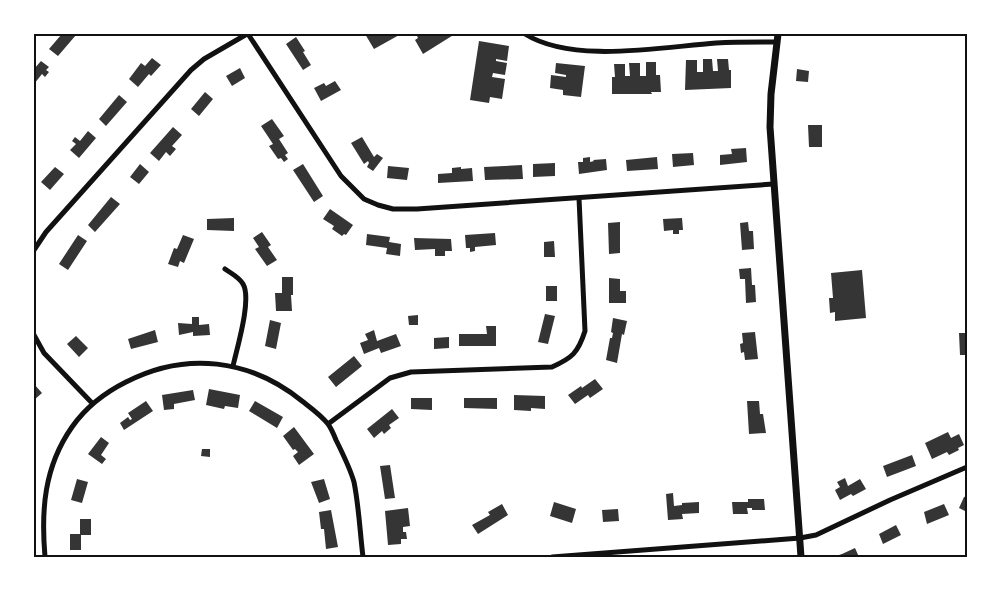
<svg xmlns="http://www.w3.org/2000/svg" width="1001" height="591" font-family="Overpass,sans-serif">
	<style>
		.building { fill: #353535 }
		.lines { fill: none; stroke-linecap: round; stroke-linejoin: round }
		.minor { stroke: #111; stroke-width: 5 }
		.tertiary { stroke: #111; stroke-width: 7 }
		.neatline { fill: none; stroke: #111; stroke-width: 2 }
	</style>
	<rect width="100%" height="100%" fill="#fff"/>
	<path class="building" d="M64,34L76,35L58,56L49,49L61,35Z
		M365,34H401L374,49Z
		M416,34H455L423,54L415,40L418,38Z
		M296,37L305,51L303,52L311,65L303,70L286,44Z
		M479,41L509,46L507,61L496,59V61L507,63L505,75L493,73L492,77L505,79L502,99L490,97L489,103L470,100Z
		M152,58L161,65L151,76L149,74L138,87L129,79L141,63L145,66Z
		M703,59H712L713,71H718L717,59H728L729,70H731V88L685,90L686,60H697V72H703Z
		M41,61L49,67L46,70L49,72L45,77L42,74L34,84V69Z
		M646,62H656V75H660L661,92H651L652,94H612V77H615L614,64H625V76H630L629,63H640V76H646Z
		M556,63L585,66L581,97L563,95V90L550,88L551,75L566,77V75L555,73Z
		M240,68L245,78L232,86L226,76Z
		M797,69L809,71L808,82L796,81Z
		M335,81L341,90L321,101L314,88L324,83L326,86Z
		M205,92L213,99L199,116L191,109Z
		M119,95L127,102L106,126L99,119Z
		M272,119L284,136L279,139L288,153L285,155L288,159L284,162L281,158L278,159L269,146L273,144L261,126Z
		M808,125H822V147H809Z
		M173,127L182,135L172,146L176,149L170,156L166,152L159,161L150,153Z
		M88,131L96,138L79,158L70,150L76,144L72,141L75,137L80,141Z
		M362,137L374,157L377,154L383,158L373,171L367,167L369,163L368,161L364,164L351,143Z
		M746,148L747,162L720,165V155L732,154L731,149Z
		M693,153L694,165L673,167L672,154Z
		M590,157V162L594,161L593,160L606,159L607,170L579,174L578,162H583V158Z
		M657,157L658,169L627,171L626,160Z
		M555,163V176L533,177V164Z
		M140,164L149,172L139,184L130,177Z
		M303,164L323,196L314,202L293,170Z
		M522,165L523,179L485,180L484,167Z
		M388,166L409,168L407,180L387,178Z
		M55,167L64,174L50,190L41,182Z
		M461,167V169L472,168L473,181L438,183V174L452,173V168Z
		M111,197L120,204L95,232L88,225Z
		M330,209L353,225L346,235L344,234L342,236L332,229L334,226L323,219Z
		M234,218V231L207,230V219Z
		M682,218L683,230H679V234H673V230L664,231L663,219Z
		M620,222V253L609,254L608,223Z
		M748,222L749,231H753L754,249L742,250L740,223Z
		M262,232L271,245L268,247L277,260L267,266L255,249L259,247L253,238Z
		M495,233L496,245L475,247V251L470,252V248H466L465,235Z
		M367,234L390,237L389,242L401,244L400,256L386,254L387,248L366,245Z
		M78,235L87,241L68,270L59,264Z
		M183,235L194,239L184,263L180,261L178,267L168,264L174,248L177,249Z
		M414,238L451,239L452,251H445V256H435V249L415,250Z
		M554,241L555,257H544V242Z
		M751,268L752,285H755L756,302L746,303L745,279H740L739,269Z
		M862,270L866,318L835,321V312L830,313L829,298H833L831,273Z
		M282,277H293V295H291L292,311H276L275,293H282Z
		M609,278L620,279V291H626V303H609Z
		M546,286H557V301H546Z
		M545,314L555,316L548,344L538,342Z
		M418,315V325H409L408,316Z
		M192,317H199V325L209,324L210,335L193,336V332L179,335L178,323L192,324Z
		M613,318L627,321L624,335L622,334L617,363L606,360L610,338H612L613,333L611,332Z
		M270,320L281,323L276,349L265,346Z
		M486,326H496V346H459V334H487Z
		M155,330L158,342L131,349L128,339Z
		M374,330L377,341L396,334L401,346L381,353L379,348L364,354L360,343L368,340L365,334Z
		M755,332L758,359L745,360L744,352L741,353L740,344L743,343L742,333Z
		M959,333H967V355H960Z
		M76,336L88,348L79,357L67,344Z
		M449,337V348L434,349V338Z
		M354,356L362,366L336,387L328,377Z
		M595,379L603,389L590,398L588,395L575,404L568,395L581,386L582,388Z
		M34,384L42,393L34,400Z
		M209,389L240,395L238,408L225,406L224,409L206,405Z
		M193,390L195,400L174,404V409L164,410L162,395Z
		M514,395L545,396V409L531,408V411L514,410Z
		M411,398H432V410L411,409Z
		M464,398H497V409L464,408Z
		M146,401L153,411L124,430L120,423L128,417L130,420L132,419L128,413Z
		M255,401L283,417L277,428L249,411Z
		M747,401H759L760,414H763L766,433L749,434Z
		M392,409L399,418L389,425L391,428L384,434L382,431L374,438L367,429Z
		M294,427L314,454L299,465L293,456L298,452L295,449L293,450L283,436Z
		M948,432L951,438L959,434L964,445L958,448L959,450L949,455L947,452L932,459L925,443Z
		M101,437L109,443L101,455L106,459L102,464L88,454Z
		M202,449H210V457L201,456Z
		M912,455L916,466L887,477L883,466Z
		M390,465L395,498L385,499L380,466Z
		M845,478L848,486L860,479L866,489L853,496L851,494L840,500L835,490L840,487L837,482Z
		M77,479L88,482L82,503L71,500Z
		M324,479L330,499L319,503L311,482Z
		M673,493L674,506L682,505V503L699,502V513L682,514L683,519L668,520L666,494Z
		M967,496V512L959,508L964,497Z
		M748,499H764L765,510H752V508H747L748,514H733L732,502H748Z
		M554,502L576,509L572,523L550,516Z
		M502,504L508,515L478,534L472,525L490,515L488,512Z
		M944,504L949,515L927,524L924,512Z
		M408,508L410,526L403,527V532H406L407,539H401V544L388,545L385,511Z
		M618,509L619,521L603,522L602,510Z
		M331,510L338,547L326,549L324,529H321L319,512Z
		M80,519H91V535H81V550H70V534H80Z
		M896,525L901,535L883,544L879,534Z
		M855,548L859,557H833L842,554Z"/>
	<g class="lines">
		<path class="minor" d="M248,34L341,176L364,199L378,205L393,209H417L773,184
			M525,34C573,64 661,47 716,43C736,42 756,42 777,42
			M34,250L46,232L191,70L204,59L247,34
			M225,269C232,274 239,277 243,284C252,299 237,348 233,366
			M34,335L44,353L92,403
			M328,424L390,378L411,372L552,367C572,358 578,353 585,331L579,198
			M45,557C41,510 44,467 72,427C86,407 104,393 126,382C186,351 250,359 302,401C311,408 321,415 328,424C331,428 334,435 336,440C343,454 350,468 354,482C359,507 360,533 363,557
			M552,557L800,538L816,535L890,500L967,467"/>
		<path class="tertiary" d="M778,34L771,94L770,127L801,557"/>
	</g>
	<rect width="1001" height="591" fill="none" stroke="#ffffff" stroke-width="70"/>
	<rect x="35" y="35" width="931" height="521" class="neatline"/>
</svg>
